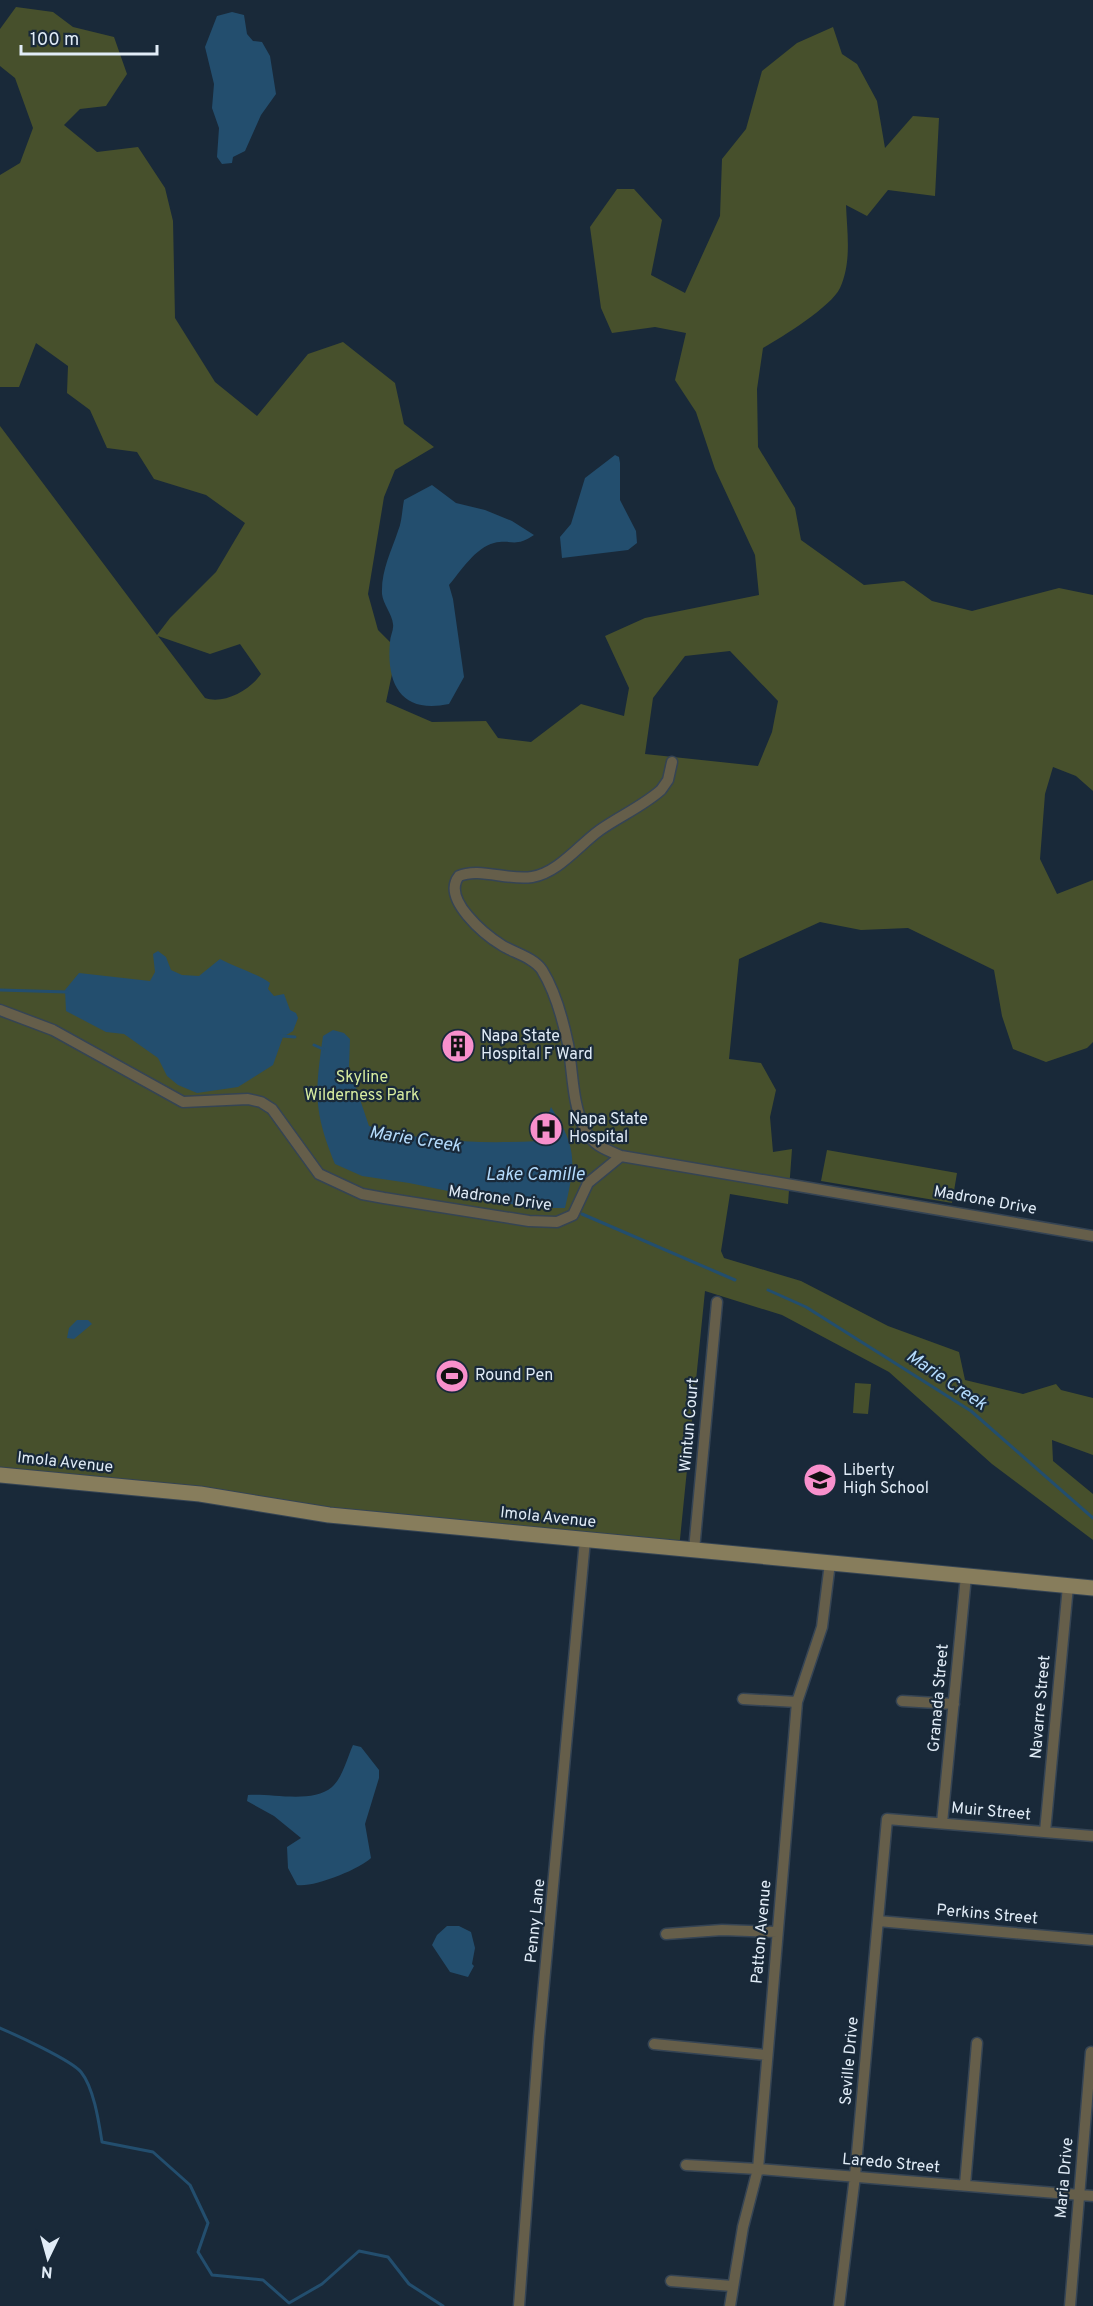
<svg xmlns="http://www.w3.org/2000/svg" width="1093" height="2306" font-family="Overpass,sans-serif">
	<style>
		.green { fill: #47502c; fill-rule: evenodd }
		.water { fill: #234e6e }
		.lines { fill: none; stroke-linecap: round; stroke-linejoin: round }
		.stream { stroke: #234e6e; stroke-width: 3 }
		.street-casing { stroke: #354454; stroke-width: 13 }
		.secondary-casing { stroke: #354454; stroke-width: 17 }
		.street { stroke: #655e4a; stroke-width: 10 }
		.secondary { stroke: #877d5c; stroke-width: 15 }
		.labels { text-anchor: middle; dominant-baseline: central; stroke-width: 4.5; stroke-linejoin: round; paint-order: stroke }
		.poi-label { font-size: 16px; fill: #e1ecf7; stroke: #192939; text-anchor: start }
		.park-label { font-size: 16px; fill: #d8eda0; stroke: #192939 }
		.street-label { font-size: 16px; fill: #e1ecf7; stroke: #192939 }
		.water-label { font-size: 18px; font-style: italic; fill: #b4dbfc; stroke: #192939 }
	</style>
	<rect width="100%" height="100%" fill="#192939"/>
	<path class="green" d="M16,7L53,12L73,27L114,37L127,74L106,106L80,109L64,125L97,152L138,147L165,188L173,221L175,318L215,382L257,416L308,354L343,342L395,383L404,424L434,447L395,470L384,497L368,594L378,630L390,642L392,674L386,702L432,722L486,721L498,738L531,742L581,704L624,716L629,688L605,636L645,618L759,595L755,555L715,469L696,412L675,380L686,333L655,327L612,333L601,308L590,227L617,189H634L662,220L651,275L685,293L720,216L722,159L746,129L762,71L797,43L833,27L842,54L857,64L877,101L885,148L913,116L939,118L935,196L888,190L867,216L846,205C847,232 852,262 840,288C831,307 782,337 763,348L757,389L758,447L795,508L801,540L864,585L904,581L932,601L972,611L1059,588L1093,595V791L1076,776L1053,767L1045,794L1040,859L1057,894L1093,880V1042L1087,1048L1046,1062L1013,1049L1002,1016L994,970L908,928L861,930L820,922L739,959L729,1059L761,1063L776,1090L770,1117L773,1152L792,1149L788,1204L730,1194L721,1251L724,1258L801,1281L888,1326L959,1352L965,1380L1023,1394L1056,1384L1061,1390L1093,1398V1455L1052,1440L1053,1461L1093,1494V1540L992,1464L889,1372L782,1315L705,1291L679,1549L0,1475V426L157,635L170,618L216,572L245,523L206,495L154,479L137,452L107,448L90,410L67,393L68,366L36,343L19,387H0V175L20,163L33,128L15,78L0,66V29ZM158,636L210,654L240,644L261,674C251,689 224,705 205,698ZM730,651L778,701L772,732L758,766L645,754L653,698L685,656Z
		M827,1150L957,1173L952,1203L821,1181Z
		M855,1383L871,1384L868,1414L853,1413Z"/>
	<path class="water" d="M232,12L244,15L247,34L253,41L262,42L270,56L276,94L261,115L245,151L233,157L232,163L222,164L217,157L219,128L212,108L214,84L205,47L217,16Z
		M615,455L619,457L620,463V500L636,531L637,543L628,550L562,558L560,537L571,524L585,478Z
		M432,485L456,503L485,510L512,521L534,535C515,548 512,539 494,543C476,547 460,572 449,585L453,599L464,677L449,704C402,714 386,685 390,642C390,636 394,630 393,624C392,614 383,604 382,594C381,571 391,552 398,531C402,522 402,510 404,500Z
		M158,951L166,957L171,970L182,975L199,976L220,959C233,966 260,975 270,983L268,989L274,996L284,994L290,1010L296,1013L298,1018L293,1031L283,1037L273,1065L238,1087L197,1093L178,1085L167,1076L158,1058L124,1034L106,1032L66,1011L65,990L79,973L150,981L155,972L153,954Z
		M333,1030L344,1033L350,1039L349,1067L369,1126C422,1142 483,1144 538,1141L551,1107C577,1148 576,1161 565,1208H530L409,1183L362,1176L335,1164C313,1110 315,1092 323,1036Z
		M77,1320H88L92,1324L74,1339L67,1338L69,1328Z
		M353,1745L361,1747L379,1770V1778L365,1824L371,1858C360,1869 313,1888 297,1885L288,1868L287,1847L301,1838L274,1816L247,1801L248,1795C272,1793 312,1804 332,1787C343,1777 347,1758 353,1745Z
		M447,1926H459L471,1932L475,1948L472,1964L474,1966L468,1977L450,1972L432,1945L437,1935Z"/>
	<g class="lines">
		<path class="stream" d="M0,990L67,992
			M282,1036L295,1037
			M314,1045L323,1049
			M582,1214L735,1280
			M768,1290L806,1307L971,1411L1093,1518
			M0,2028C16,2035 71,2060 81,2072C94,2088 99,2123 102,2142L153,2152L190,2185L208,2223L198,2252L212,2275L263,2280L289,2303L322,2284L359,2251L388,2257L409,2284L443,2306"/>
		<defs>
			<path id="street" d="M0,1010L53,1030L183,1102L248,1099L261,1102L272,1109L319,1174L362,1194L384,1198L529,1221L557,1222L573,1215L588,1183L621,1156L1093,1236
				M621,1156C607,1150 592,1145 585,1130C572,1104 573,1072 568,1044C563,1020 555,991 542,970C534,958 515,953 503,946C485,935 441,899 459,876C479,867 508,881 532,877C558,873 579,845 600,830C620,816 643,806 661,790L668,780L672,762
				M694,1550L717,1302
				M743,1699L797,1702
				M902,1701L954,1704
				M942,1823L966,1576
				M1045,1832L1068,1586
				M878,1921L1093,1940
				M666,1934L722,1930L777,1932
				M654,2044L767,2055
				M686,2165L758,2169L1093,2196
				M965,2185L977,2043
				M671,2281L732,2286
				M519,2306L539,2037L585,1540
				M730,2306L743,2227L758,2169L797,1702L822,1627L830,1563
				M839,2306L855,2176L887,1819L1093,1836
				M1070,2306L1091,2052"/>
			<path id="secondary" d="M0,1475L200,1494L329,1515L1093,1588"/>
		</defs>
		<use href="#street" class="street-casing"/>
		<use href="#secondary" class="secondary-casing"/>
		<use href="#street" class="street"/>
		<use href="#secondary" class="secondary"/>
	</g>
	<defs>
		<symbol id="building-disc" viewBox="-11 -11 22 22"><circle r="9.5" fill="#f890cc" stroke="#192939"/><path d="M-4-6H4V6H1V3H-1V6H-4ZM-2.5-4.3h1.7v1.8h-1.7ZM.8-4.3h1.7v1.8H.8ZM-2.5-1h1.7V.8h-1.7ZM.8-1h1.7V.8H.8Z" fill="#111"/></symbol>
		<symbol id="hospital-disc" viewBox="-11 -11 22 22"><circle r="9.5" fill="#f890cc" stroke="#192939"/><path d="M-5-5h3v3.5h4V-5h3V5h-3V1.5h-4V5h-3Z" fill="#111"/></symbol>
		<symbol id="stadium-disc" viewBox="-11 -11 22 22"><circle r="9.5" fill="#f890cc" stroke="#192939"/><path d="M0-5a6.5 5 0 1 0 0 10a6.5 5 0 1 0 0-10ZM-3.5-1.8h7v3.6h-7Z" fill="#111"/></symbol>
		<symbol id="school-disc" viewBox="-11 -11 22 22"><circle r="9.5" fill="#f890cc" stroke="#192939"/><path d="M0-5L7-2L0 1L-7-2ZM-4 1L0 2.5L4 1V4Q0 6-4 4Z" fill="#111"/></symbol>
	</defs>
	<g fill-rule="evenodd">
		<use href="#building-disc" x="439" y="1027" width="38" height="38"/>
		<use href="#hospital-disc" x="527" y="1110" width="38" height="38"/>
		<use href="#stadium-disc" x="433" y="1357" width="38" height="38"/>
		<use href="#school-disc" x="801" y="1461" width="38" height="38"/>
	</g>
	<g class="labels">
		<g class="poi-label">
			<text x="481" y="1037">Napa State<tspan x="481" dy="18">Hospital F Ward</tspan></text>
			<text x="569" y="1120">Napa State<tspan x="569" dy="18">Hospital</tspan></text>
			<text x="475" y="1376">Round Pen</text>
			<text x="843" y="1471">Liberty<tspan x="843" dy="18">High School</tspan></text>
		</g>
		<g class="park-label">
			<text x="362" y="1078">Skyline<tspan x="362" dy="18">Wilderness Park</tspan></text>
		</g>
		<g class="street-label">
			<text transform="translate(500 1199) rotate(8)">Madrone Drive</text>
			<text transform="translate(985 1201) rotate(10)">Madrone Drive</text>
			<text transform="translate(690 1425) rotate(-85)">Wintun Court</text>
			<text transform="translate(65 1463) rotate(6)">Imola Avenue</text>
			<text transform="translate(548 1518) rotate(6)">Imola Avenue</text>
			<text transform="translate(939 1698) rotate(-85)">Granada Street</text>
			<text transform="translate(1041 1707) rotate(-85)">Navarre Street</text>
			<text transform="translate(991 1812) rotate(5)">Muir Street</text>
			<text transform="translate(987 1915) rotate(5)">Perkins Street</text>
			<text transform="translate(536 1921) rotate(-84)">Penny Lane</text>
			<text transform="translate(762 1932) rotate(-85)">Patton Avenue</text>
			<text transform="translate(850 2061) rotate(-85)">Seville Drive</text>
			<text transform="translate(891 2164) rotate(5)">Laredo Street</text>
			<text transform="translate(1065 2178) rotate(-85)">Maria Drive</text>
		</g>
		<g class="water-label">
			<text transform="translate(415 1140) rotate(9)">Marie Creek</text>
			<text x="535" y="1175">Lake Camille</text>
			<text transform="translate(946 1381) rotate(34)">Marie Creek</text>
		</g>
	</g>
	<g transform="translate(48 2258) rotate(185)" stroke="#192939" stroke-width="4.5" paint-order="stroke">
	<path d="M0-4.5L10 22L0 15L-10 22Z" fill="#e1ecf7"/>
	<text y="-9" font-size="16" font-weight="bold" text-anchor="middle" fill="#e1ecf7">N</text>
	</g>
	<path d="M21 45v9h136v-9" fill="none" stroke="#e1ecf7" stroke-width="3"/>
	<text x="30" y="45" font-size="18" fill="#e1ecf7" stroke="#192939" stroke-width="4.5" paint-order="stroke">100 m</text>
</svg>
